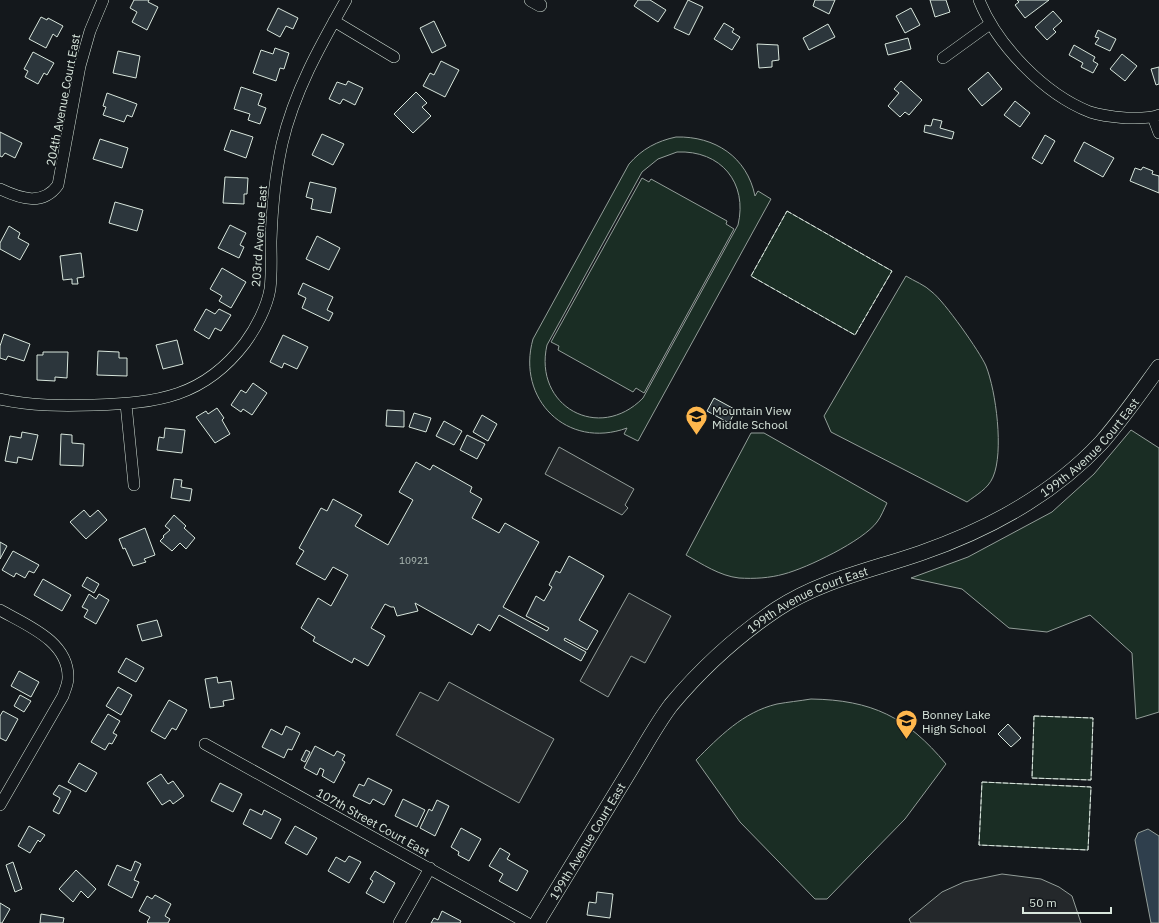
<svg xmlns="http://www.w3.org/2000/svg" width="1159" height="923" font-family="'IBM Plex Sans',sans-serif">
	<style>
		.green { fill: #1a2d24; stroke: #939e99; fill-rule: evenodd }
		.parking { fill: #24282b; stroke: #939e99 }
		.water { fill: #2f3f4d; stroke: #939e99 }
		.building { fill: #2c363c; stroke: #d8e6dc }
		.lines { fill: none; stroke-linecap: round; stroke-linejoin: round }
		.minor-casing { stroke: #d8e6dc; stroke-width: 12 }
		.tertiary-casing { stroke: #d8e6dc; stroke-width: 14 }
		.secondary-casing { stroke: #d8e6dc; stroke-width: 16 }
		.minor { stroke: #14181c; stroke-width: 11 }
		.tertiary { stroke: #14181c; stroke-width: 13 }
		.secondary { stroke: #14181c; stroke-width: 15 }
		.fence { stroke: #d8e6dc; stroke-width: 1; stroke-dasharray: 5 2; stroke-linecap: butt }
		.labels { text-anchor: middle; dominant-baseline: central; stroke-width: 3; stroke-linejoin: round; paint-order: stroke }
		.number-label { font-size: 10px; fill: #adbab4 }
		.street-label { font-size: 12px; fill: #d8e6dc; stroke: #14181c }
		.poi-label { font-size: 12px; fill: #d8e6dc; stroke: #14181c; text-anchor: start }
	</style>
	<rect width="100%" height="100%" fill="#14181c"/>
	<path class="green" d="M676,137C715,136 747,157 755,196L758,191L771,199L638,441L624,434L627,428C567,450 516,399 533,339L629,164C642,149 657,141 676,137ZM677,152C721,150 748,183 738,225L643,398C599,443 533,406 547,345L642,172L658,159Z
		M642,178L649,182L651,179L727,221L726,224L734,229L644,393L636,388L633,392L558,350L559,346L551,342Z
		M787,211L892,271L855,335L751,276Z
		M906,276C914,281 925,285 932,292C944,301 980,352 986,366C996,391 1004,452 993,477C988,489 976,495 967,502L831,432L824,416Z
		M1131,430L1159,448V712L1136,719L1132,653L1090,615L1047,632L1009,628L962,589L911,578L968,557L1052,512L1094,474Z
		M751,433H764L887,503C884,509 881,517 877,522C863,541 807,568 784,574C770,578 754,579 739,578C720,576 702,564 686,555Z
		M811,699C872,700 907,717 946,764L905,819L827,899H815L740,822L696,760C719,737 743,712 777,704C788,702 799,701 811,699Z
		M1034,716L1093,718L1091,780L1032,778Z
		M982,782L1091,787L1088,850L979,845Z"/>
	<path class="parking" d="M559,447L634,489L625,505L628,508L622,515L545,474Z
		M629,593L671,616L645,663L631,656L608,697L580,681Z
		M449,682L554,739L519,803L396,735L420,692L438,701Z
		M1002,874L1041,879L1059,887L1072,896L1081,923H911L909,919L942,892L964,882Z"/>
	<path class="water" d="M1148,829L1159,836V923H1151L1135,840L1138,833Z"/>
	<path class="building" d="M134,0H149L148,2L158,7L147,30L132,22L137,12L130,8Z
		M638,0H650L666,10L658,22L634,6Z
		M688,0L703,7L689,35L674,28Z
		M815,0H835L829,14L813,6Z
		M930,0H946L950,12L935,17Z
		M1017,0H1049L1025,18L1015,5L1019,2Z
		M278,8L298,18L293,29L286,26L280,37L267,30Z
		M911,8L920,25L905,33L896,16Z
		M1053,11L1062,21L1053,29L1056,32L1047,40L1035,27Z
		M41,17L47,20L48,18L63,26L57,37L53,34L46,48L29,39Z
		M434,21L446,46L432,53L420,28Z
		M724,23L734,29L732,32L740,37L732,50L714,39Z
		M828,24L835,37L809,50L803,38Z
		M1098,30L1116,39L1110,51L1095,44L1099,38L1095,37Z
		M908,38L911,49L888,55L885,44Z
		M757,44L778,45L779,60L772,61V67L759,68Z
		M1074,45L1095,57L1093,61L1098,64L1093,73L1081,67L1083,63L1069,55Z
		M275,48L289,53L284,69L280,68L276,81L253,73L261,50L273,54Z
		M118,51L140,56L136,78L113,73Z
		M33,52L54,63L47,75L44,73L38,84L25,77L28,71L24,69Z
		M1122,54L1137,66L1125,81L1110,69Z
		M441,61L459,70L445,97L423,86L430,73L434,75Z
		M1159,67V84L1156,85L1151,69Z
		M988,72L1002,89L982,106L968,89Z
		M348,81L363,88L355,105L343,99L340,104L329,99L337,82L346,85Z
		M901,81L922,100L909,115L905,112L900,117L888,106L899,93L894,89Z
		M241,87L262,94L258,105L266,108L260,124L248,120L250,114L234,109Z
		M416,92L427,103L422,107L431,116L413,133L394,114Z
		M107,93L137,104L132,117L127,115L124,122L103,115L106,107L103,106Z
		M1015,101L1030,113L1020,127L1004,115Z
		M933,119L942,121L940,128L954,132L952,139L924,132L925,125L931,126Z
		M231,130L253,137L246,158L224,150Z
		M0,132L22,143L15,158L5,153L2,157L0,156Z
		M322,134L344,144L333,165L312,155Z
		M1045,135L1055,141L1042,164L1032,158Z
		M100,139L128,148L122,168L93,159Z
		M1084,142L1114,158L1103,177L1074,161Z
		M1143,167L1153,171L1152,174L1159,176V193L1130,181L1135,168L1141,170Z
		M225,177L248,178L247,194H244V204L223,203Z
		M310,182L336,188L331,213L311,209L313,199L306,197Z
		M115,202L143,210L137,231L109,223Z
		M230,225L246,233L240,245L244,247L239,258L218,248Z
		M9,226L20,233L18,238L29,244L20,260L0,249V243Z
		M317,236L340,248L329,270L306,259Z
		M81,253L84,277L77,278L78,284H72V279L63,280L60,256Z
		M222,268L246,282L231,308L219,301L222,296L210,289Z
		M303,283L333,297L327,310L333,313L329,321L302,308L306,298L298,294Z
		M206,309L215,314L219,309L231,315L221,331L215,328L209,339L194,330Z
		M4,334L30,344L24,361L8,356L6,360L0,358V346Z
		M283,335L308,347L297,369L284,363L282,368L270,362Z
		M177,340L183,364L163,369L156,345Z
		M98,351L119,352V358H127V376L97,375Z
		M43,352H68L67,378L55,377V381L37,380V355H43Z
		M253,383L267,393L252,415L243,409L241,412L231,405L241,390L246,393Z
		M714,398L736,410L729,423L707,411Z
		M217,408L224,418L222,420L230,434L215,443L196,417L206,411L208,414Z
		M387,410L404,411V427L386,426Z
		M414,413L431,418L426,432L409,427Z
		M482,415L497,424L488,441L473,432Z
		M444,421L462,431L454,445L436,436Z
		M165,428L185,430L182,453L157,450L159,437L164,438Z
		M22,432L38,435L32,460L18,457L17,463L5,461L10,436L21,438Z
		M61,434L72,435V443L84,444L83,466L60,465Z
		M467,435L485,444L477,459L460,450Z
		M416,462L430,470L433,465L472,487L470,492L482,499L472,518L499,533L505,523L539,542L503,607L547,631L549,628L526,616L536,596L544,601L552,587L549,585L556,571L560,573L569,556L604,576L579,620L598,631L587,650L565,638L564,640L586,652L581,661L499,615L490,631L478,624L472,635L415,603L418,611L397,616L394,607H391L385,604L371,628L385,636L368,666L354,658L352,663L313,641L315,637L301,628L318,598L331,606L348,575L333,567L325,580L296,564L304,551L299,548L321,508L327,511L333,499L362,515L355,526L388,545L413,500L399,492Z
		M174,479L182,480L181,487L192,489L190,501L171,498Z
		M84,510L90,517L98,510L107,520L86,539L70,522Z
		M174,515L186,526L184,528L195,538L186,549L180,543L172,551L160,541L164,537L163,536L170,530L165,526Z
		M145,528L155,555L144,559L146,562L133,566L125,548L123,549L119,539Z
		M0,542L7,546L0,559Z
		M13,551L39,565L34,573L29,571L25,578L16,573L14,577L2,570Z
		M87,577L99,584L94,593L82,586Z
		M43,579L71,595L62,611L34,595Z
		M89,594L96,599L99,594L109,600L96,624L84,617L88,610L82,607Z
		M157,620L162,636L142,641L137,625Z
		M126,658L144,668L136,682L118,672Z
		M19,671L39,682L31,697L11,686Z
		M217,677L218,683L231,681L234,699L223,701L224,706L210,708L205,679Z
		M118,687L132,695L121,715L106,706Z
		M20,695L31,701L24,712L14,706Z
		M169,700L187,710L176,730L172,728L165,739L151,731Z
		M3,711L18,719L6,741L0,738V716Z
		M108,714L120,721L113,733L117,735L112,744L109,743L105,750L91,742Z
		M1008,724L1021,738L1011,747L998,734Z
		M286,726L300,733L292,750L288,749L284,758L262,747L271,729L282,735Z
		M315,746L334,756L337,751L345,755L342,760L345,762L334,783L322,776L324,770L320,768L317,775L304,768Z
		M306,750L310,752L305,762L301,760Z
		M79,763L97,773L86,792L68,782Z
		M161,774L168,784L173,781L184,796L173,804L170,800L162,805L147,783Z
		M368,778L392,790L384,805L373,799L370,804L353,796L359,784L364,786Z
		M220,783L242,794L233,812L211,801Z
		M59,785L71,791L59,814L53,811L60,798L53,794Z
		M403,799L425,810L417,827L395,816Z
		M437,800L449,806L435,836L420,828L429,809L432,811Z
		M250,809L262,815L264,810L281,819L271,839L243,824Z
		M29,826L45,835L40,842L38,840L30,853L18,846Z
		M295,826L317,838L307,855L285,843Z
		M461,828L481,839L469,861L458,855L459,852L451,847Z
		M500,848L510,854L507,859L528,871L517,891L499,881L503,874L489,866Z
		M349,856L361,862L349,883L328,871L336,857L345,862Z
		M135,861L141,864L134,880L139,882L132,898L108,885L117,865L131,871Z
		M13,862L22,889L15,892L6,865Z
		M76,870L96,889L88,898L81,891L73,902L59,889Z
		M375,871L395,883L384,903L366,893L373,881L370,879Z
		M597,892L613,894L610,918L587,915L589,902L596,903Z
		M155,895L171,904L165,916L170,919L168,923H148L147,922L150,917L139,911L147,896L152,899Z
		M0,903L10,909L2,923H0Z
		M442,911L461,921L460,923H431L434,918L438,920Z
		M41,914L64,918L63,923H40Z"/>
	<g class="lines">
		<defs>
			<path id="minor" d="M979,0C997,45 1044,94 1090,112C1102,116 1114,117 1126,118C1137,118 1149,119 1159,115
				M334,21L394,57
				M943,58L990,24
				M1153,117L1159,133
				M0,189C21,199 43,206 58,185L80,66L90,31L103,0
				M0,399C32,406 62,406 94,405C158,403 204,397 245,343C256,328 267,307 270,289C272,273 271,257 271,241C272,209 275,176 282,144C294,92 320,46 346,0
				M126,404L134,485
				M0,610C26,625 69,641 68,678C68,684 65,690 63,696L0,805
				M205,744L527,923
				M399,923L430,868"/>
			<path id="tertiary" d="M531,0L540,5"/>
			<g id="secondary">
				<path id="s1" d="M537,923C569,871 600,819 632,767C645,746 656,725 671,705C702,668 737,636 777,609C821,580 872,570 921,553C987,530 1053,494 1101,443C1122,419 1140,393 1159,367"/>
			</g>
		</defs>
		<use href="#minor" class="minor-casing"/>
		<use href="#tertiary" class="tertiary-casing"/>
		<use href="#secondary" class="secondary-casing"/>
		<use href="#minor" class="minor"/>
		<use href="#tertiary" class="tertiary"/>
		<use href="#secondary" class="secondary"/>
		<path class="fence" d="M787,211L892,271L855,335L751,276Z
			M1034,716L1093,718L1091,780L1032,778Z
			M982,782L1091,787L1088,850L979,845Z"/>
	</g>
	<defs>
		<symbol id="school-pin" viewBox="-11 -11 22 30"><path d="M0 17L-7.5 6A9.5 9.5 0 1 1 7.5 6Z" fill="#ffb74d" stroke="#14181c"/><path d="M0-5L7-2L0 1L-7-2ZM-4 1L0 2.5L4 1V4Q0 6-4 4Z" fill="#111"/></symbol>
	</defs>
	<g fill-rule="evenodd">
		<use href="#school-pin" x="684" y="404" width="25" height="34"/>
		<use href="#school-pin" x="894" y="708" width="25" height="34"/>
	</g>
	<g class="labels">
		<g class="number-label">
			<text x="414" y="560">10921</text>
		</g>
		<g class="street-label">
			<text transform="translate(63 100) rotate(-79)">204th Avenue Court East</text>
			<text transform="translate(259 236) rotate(-86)">203rd Avenue East</text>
			<text stroke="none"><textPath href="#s1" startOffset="756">199th Avenue Court East</textPath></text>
			<text stroke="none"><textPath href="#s1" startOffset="431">199th Avenue Court East</textPath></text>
			<text transform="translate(373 822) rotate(29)">107th Street Court East</text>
			<text stroke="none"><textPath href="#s1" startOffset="96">199th Avenue Court East</textPath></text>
		</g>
		<g class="poi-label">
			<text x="712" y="410">Mountain View<tspan x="712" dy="14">Middle School</tspan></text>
			<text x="922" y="714">Bonney Lake<tspan x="922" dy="14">High School</tspan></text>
		</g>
	</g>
	<path d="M1023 907v6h88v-6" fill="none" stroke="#d8e6dc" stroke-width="2"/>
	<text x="1029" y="907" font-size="12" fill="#d8e6dc" stroke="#14181c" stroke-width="3" paint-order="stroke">50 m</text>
</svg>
